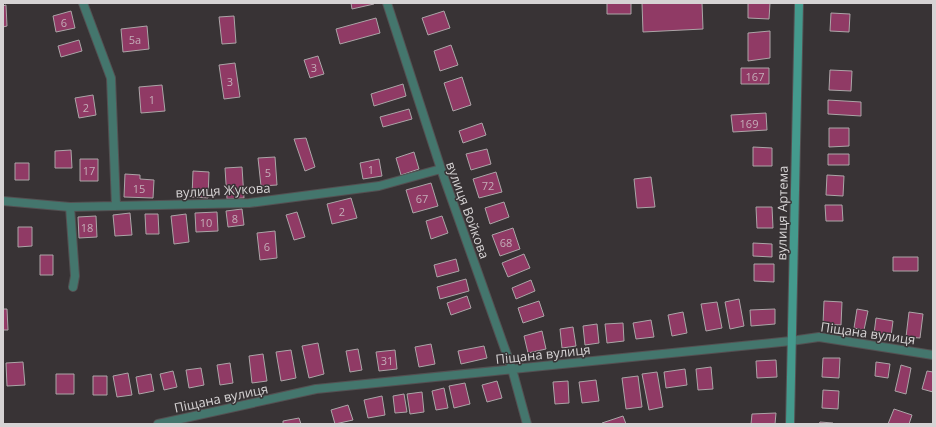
<svg xmlns="http://www.w3.org/2000/svg" width="936" height="427" font-family="'Open Sans',sans-serif">
	<style>
		.building { fill: #903a65; stroke: #aba5a7 }
		.lines { fill: none; stroke-linecap: round; stroke-linejoin: round }
		.lane-casing { stroke: #545052; stroke-width: 10 }
		.street-casing { stroke: #545052; stroke-width: 10 }
		.secondary-casing { stroke: #545052; stroke-width: 10 }
		.lane { stroke: #44766d; stroke-width: 8 }
		.street { stroke: #44766d; stroke-width: 8 }
		.secondary { stroke: #449a8d; stroke-width: 8 }
		.labels { text-anchor: middle; dominant-baseline: central; stroke-width: 3; stroke-linejoin: round; paint-order: stroke }
		.number-label { font-size: 11px; fill: #c4adb8 }
		.street-label { font-size: 13px; fill: #d6d3d4; stroke: #383335 }
	</style>
	<rect width="100%" height="100%" fill="#383335"/>
	<path class="building" d="M351,3H374V4L352,9Z
		M607,3H631V14H607Z
		M642,3H702L703,29L643,32Z
		M748,3H770L769,19L748,18Z
		M6,5L7,26L3,27V6Z
		M71,11L75,28L56,32L53,16Z
		M444,11L450,28L428,35L422,18Z
		M831,13L850,14L849,32L830,31Z
		M234,16L236,43L222,44L219,17Z
		M376,18L380,33L340,44L336,29Z
		M147,26L149,49L123,52L121,29Z
		M770,31V58L748,61V33Z
		M79,40L82,51L61,57L58,46Z
		M451,45L458,65L440,71L434,51Z
		M318,56L324,74L310,78L304,60Z
		M235,63L240,97L224,99L219,65Z
		M741,68H769V84H741Z
		M830,70L852,71L851,91L829,90Z
		M462,77L471,105L453,111L444,83Z
		M403,84L406,96L374,106L371,94Z
		M162,85L165,111L141,113L139,87Z
		M93,95L96,115L79,118L75,98Z
		M828,100L861,102V116L828,114Z
		M409,109L412,119L383,127L380,117Z
		M766,113L767,130L733,132L731,115Z
		M482,123L486,135L463,143L459,131Z
		M829,128H849V146L829,147Z
		M306,138L315,167L305,171L294,139Z
		M753,147L772,148V166H753Z
		M487,149L491,164L471,170L466,154Z
		M71,150L72,168H55V151Z
		M414,152L419,169L401,175L396,158Z
		M828,154H849V165H828Z
		M275,157L277,185L261,186L258,158Z
		M80,159H98V181H80Z
		M379,159L382,176L363,179L360,163Z
		M15,163H29V180H15Z
		M242,167L244,198L227,199L225,168Z
		M193,171L209,172L208,198L192,197Z
		M496,172L502,192L479,198L473,179Z
		M125,174L140,175V179L154,180L153,198L124,197Z
		M827,175L844,176L843,196L826,195Z
		M651,177L655,207L637,208L634,179Z
		M431,183L438,206L413,213L406,190Z
		M351,198L357,218L332,224L327,204Z
		M504,202L509,217L490,224L485,208Z
		M825,205H842L843,221H826Z
		M756,207H772L773,228H757Z
		M242,209L244,225L228,227L226,211Z
		M217,212L218,231L196,232L195,213Z
		M297,212L305,237L294,240L286,215Z
		M130,213L132,235L115,236L113,215Z
		M145,214H158L159,234H146Z
		M186,214L189,242L174,244L171,216Z
		M96,216L97,237L79,238L78,217Z
		M442,216L448,233L431,239L426,221Z
		M18,227H32V246L18,247Z
		M513,228L520,249L500,256L492,235Z
		M275,231L277,258L260,260L257,233Z
		M753,243L772,244V257L753,256Z
		M524,254L530,268L508,277L502,263Z
		M40,255H53V275H40Z
		M893,257H918V271H893Z
		M456,259L459,271L437,277L434,265Z
		M754,264H774V282L754,281Z
		M466,279L469,291L440,299L437,287Z
		M531,280L535,291L516,299L512,288Z
		M467,296L471,308L451,315L447,303Z
		M739,299L744,326L730,329L725,302Z
		M539,301L544,316L523,323L518,308Z
		M824,301L842,302L841,325L823,324Z
		M717,302L722,328L706,331L701,304Z
		M3,309H7L8,330H3Z
		M775,309V324L751,326L750,310Z
		M857,309L868,311L864,330L854,328Z
		M683,312L687,333L672,336L668,315Z
		M909,312L923,314L920,338L906,337Z
		M876,318L893,321L891,336L874,334Z
		M651,320L654,337L636,339L633,323Z
		M623,323L624,341L607,343L605,324Z
		M597,324L599,343L585,345L583,326Z
		M573,327L576,346L562,348L560,329Z
		M542,331L546,349L528,353L524,336Z
		M318,343L324,374L309,378L302,346Z
		M431,344L435,364L419,367L415,347Z
		M484,346L487,358L461,364L458,351Z
		M358,349L362,370L350,372L346,351Z
		M291,350L296,378L281,381L276,352Z
		M395,350L397,369L379,371L376,352Z
		M263,354L267,381L252,383L249,356Z
		M823,358H840L839,378L822,377Z
		M776,360L777,377L757,378L756,361Z
		M23,362L25,385L7,386L6,363Z
		M876,362L890,364L888,378L875,376Z
		M230,363L233,383L220,385L217,365Z
		M901,365L911,368L906,394L895,391Z
		M711,367L713,389L698,390L696,369Z
		M201,368L204,385L189,388L186,370Z
		M685,369L687,385L666,388L664,372Z
		M173,371L177,387L164,390L160,374Z
		M927,371L933,372V392L922,389Z
		M657,372L663,407L649,410L642,374Z
		M128,373L132,395L117,397L113,376Z
		M56,374H74V394H56Z
		M151,374L154,391L139,394L136,377Z
		M93,376H107V395H93Z
		M638,376L642,407L626,409L622,378Z
		M596,380L599,401L582,403L579,382Z
		M497,381L502,398L487,402L482,385Z
		M568,381L569,403L555,404L553,382Z
		M465,383L470,404L454,408L449,386Z
		M444,388L448,408L436,410L432,391Z
		M823,390L839,391L838,409L822,408Z
		M422,392L424,412L410,414L407,394Z
		M404,394L407,412L395,413L393,396Z
		M382,396L385,415L368,418L364,400Z
		M348,405L353,420L335,424L331,410Z
		M894,409L912,415L909,424H888Z
		M776,413L775,424H751L752,414Z
		M623,416L626,424H602V423Z
		M299,418L301,424H283V421Z
		M820,422L833,423V424H819Z"/>
	<g class="lines">
		<defs>
			<path id="lane" d="M70,207L75,276L73,287"/>
			<path id="street" d="M83,3L111,78L116,206
				M387,3L441,169L512,369L527,424
				M3,201L70,207L249,203L379,186L441,169
				M158,424L316,389L791,341L819,337L933,355"/>
			<path id="secondary" d="M790,424L799,3"/>
		</defs>
		<use href="#lane" class="lane-casing"/>
		<use href="#street" class="street-casing"/>
		<use href="#secondary" class="secondary-casing"/>
		<use href="#lane" class="lane"/>
		<use href="#street" class="street"/>
		<use href="#secondary" class="secondary"/>
	</g>
	<g class="labels">
		<g class="number-label">
			<text x="64" y="22">6</text>
			<text x="135" y="39">5а</text>
			<text x="314" y="67">3</text>
			<text x="755" y="76">167</text>
			<text x="230" y="81">3</text>
			<text x="152" y="99">1</text>
			<text x="86" y="107">2</text>
			<text x="749" y="123">169</text>
			<text x="371" y="169">1</text>
			<text x="89" y="170">17</text>
			<text x="268" y="172">5</text>
			<text x="488" y="185">72</text>
			<text x="139" y="188">15</text>
			<text x="422" y="198">67</text>
			<text x="342" y="211">2</text>
			<text x="235" y="218">8</text>
			<text x="206" y="222">10</text>
			<text x="87" y="227">18</text>
			<text x="506" y="242">68</text>
			<text x="267" y="246">6</text>
			<text x="387" y="360">31</text>
		</g>
		<g class="street-label">
			<text transform="translate(223 190) rotate(-3)">вулиця Жукова</text>
			<text transform="translate(468 210) rotate(70)">вулиця Войкова</text>
			<text transform="translate(782 213) rotate(-89)">вулиця Артема</text>
			<text transform="translate(868 333) rotate(8)">Піщана вулиця</text>
			<text transform="translate(543 354) rotate(-6)">Піщана вулиця</text>
			<text transform="translate(221 398) rotate(-12)">Піщана вулиця</text>
		</g>
	</g>
	<rect width="936" height="427" fill="none" stroke="#d6d3d4" stroke-width="8"/>
</svg>
